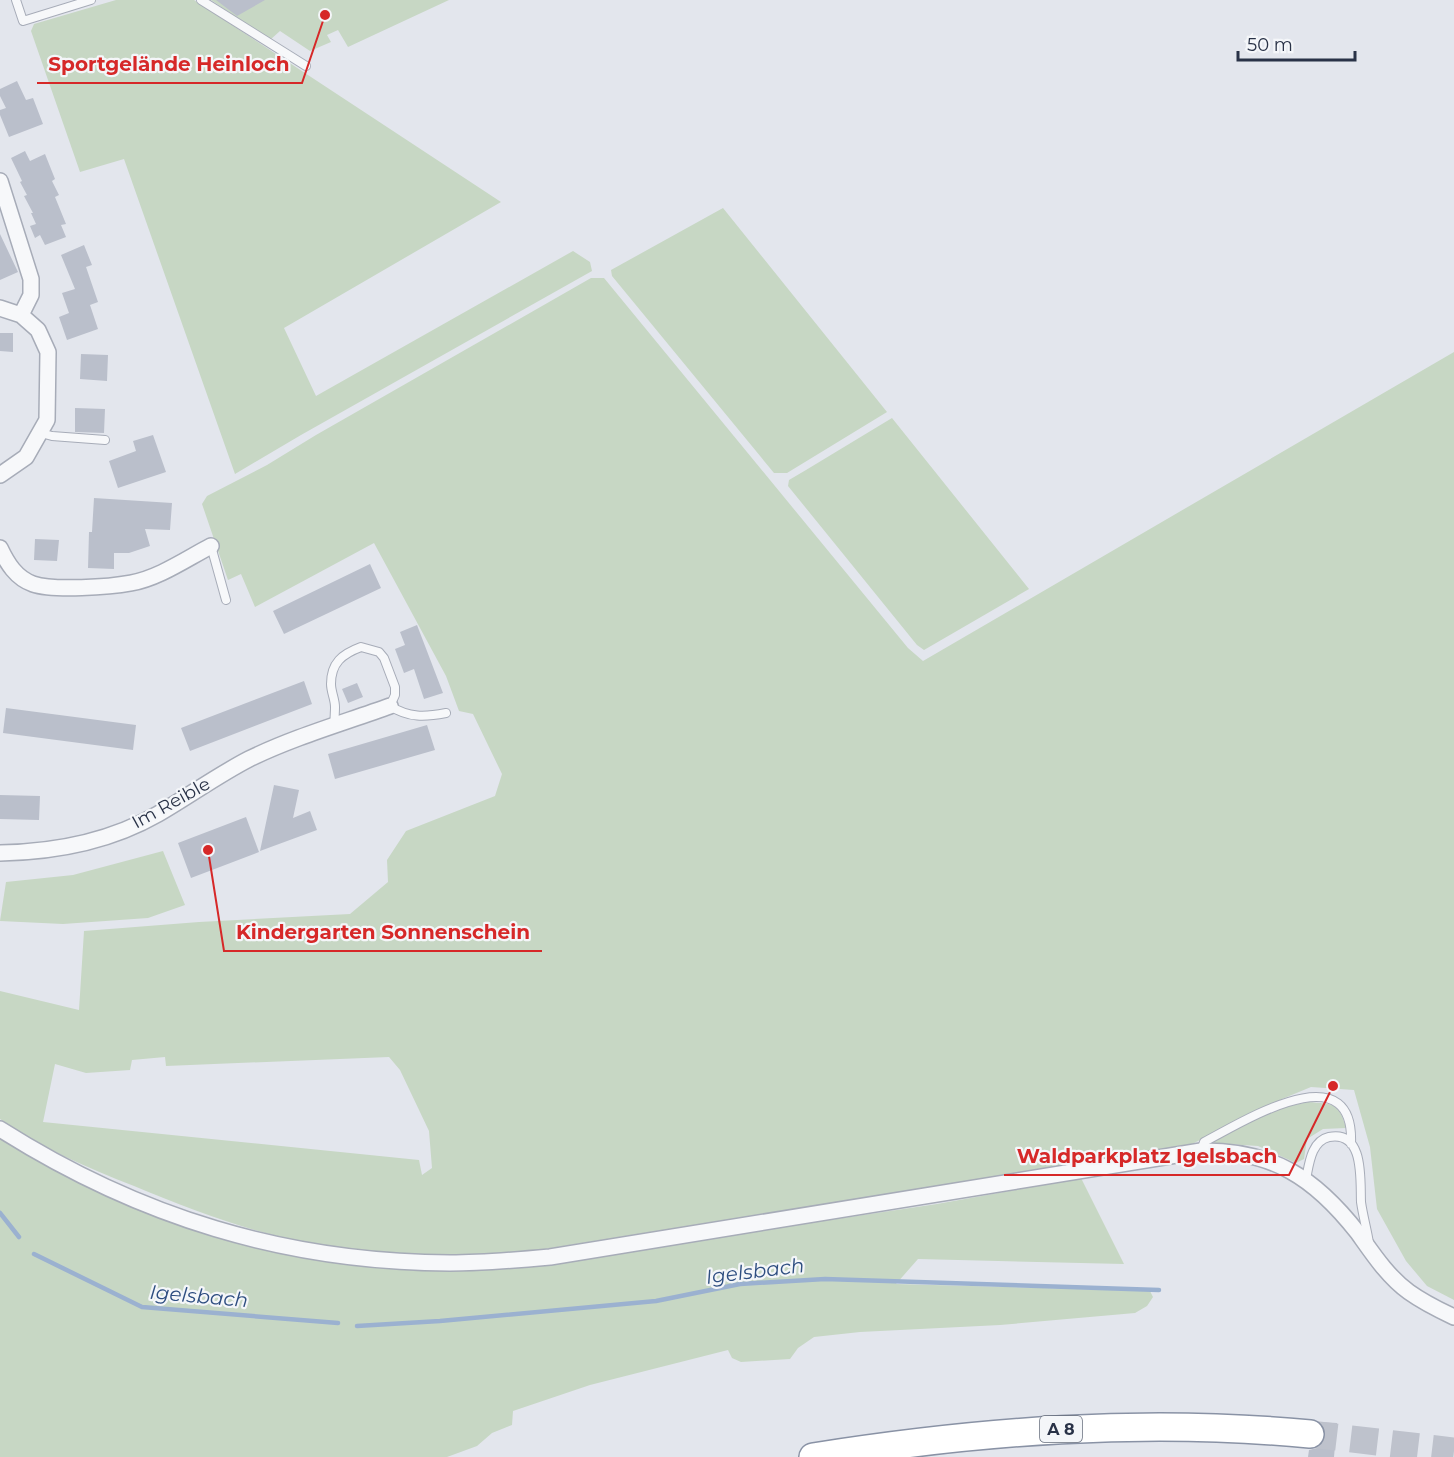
<svg xmlns="http://www.w3.org/2000/svg" width="1454" height="1457" font-family="Montserrat,sans-serif">
	<style>
		.green { fill: #c7d7c4; fill-rule: evenodd }
		.lines { fill: none; stroke-linecap: round; stroke-linejoin: round }
		.stream { stroke: #9bb1d0; stroke-width: 4.5 }
		.building { fill: #babfcb }
		.motorway-tunnel { stroke: #bec2cc; stroke-width: 27; stroke-dasharray: 27 14; stroke-linecap: butt }
		.service-casing { stroke: #a7acb8; stroke-width: 10 }
		.minor-casing { stroke: #a7acb8; stroke-width: 18 }
		.motorway-casing { stroke: #8992a5; stroke-width: 30 }
		.service { stroke: #f7f8fa; stroke-width: 8 }
		.minor { stroke: #f7f8fa; stroke-width: 15 }
		.motorway { stroke: #fff; stroke-width: 27 }
		.labels { text-anchor: middle; dominant-baseline: central; stroke-width: 4.5; stroke-linejoin: round; paint-order: stroke }
		.shield { fill: #f4f6f9; stroke: #666d7c; stroke-width: 1.5 }
		.shield-label { font-size: 16px; font-weight: bold; fill: #293247 }
		.street-label { font-size: 18px; fill: #293247; stroke: #f4f6f9 }
		.water-label { font-size: 20px; font-style: italic; fill: #2e4e80; stroke: #f4f6f9 }
		.leader { fill: none; stroke: #d62828; stroke-width: 2 }
		.callout-dot { fill: #d62828; stroke: #f4f6f9; stroke-width: 2 }
		.callout-label { font-size: 20px; text-anchor: middle; font-weight: bold; fill: #d62828; stroke: #f4f6f9; stroke-width: 4.5; stroke-linejoin: round; paint-order: stroke }
	</style>
	<rect width="100%" height="100%" fill="#e3e6ed"/>
	<path class="green" d="M116,0H194L501,202L284,328L316,396L573,251L590,262L592,271L301,435L235,474L124,159L80,172L31,31L34,24Z
		M211,0H449L348,47L338,30L327,35L331,42L310,51L280,31L270,40Z
		M723,208L887,412L787,473H774L612,276L611,270Z
		M591,278H604L908,648L923,661L1454,352V1300L1427,1286L1406,1261L1377,1209L1370,1147L1354,1090L1311,1087L1282,1099L1180,1150L1084,1162L539,1250C512,1252 484,1255 457,1256C401,1257 336,1250 281,1237C231,1225 182,1206 134,1186C88,1168 41,1148 0,1119V991L79,1010L84,931L199,922L350,914L388,882L387,860L406,831L495,796L502,774L473,714L459,711L446,676L374,543L255,607L241,574L228,580L202,504L207,496L267,465L316,435ZM165,1057L166,1066L389,1057L400,1070L429,1131L432,1168L422,1175L419,1160L43,1122L55,1064L86,1073L130,1070L132,1060Z
		M892,418L1029,589L924,650L917,645L788,486L789,480L806,470Z
		M163,851L185,905L148,918L63,924L0,921L6,882L73,875Z
		M1308,1102C1333,1104 1339,1102 1346,1128L1323,1129L1307,1139L1304,1159L1296,1163L1258,1146L1213,1143V1141L1276,1109Z
		M0,1139L74,1181L123,1203L263,1249L338,1262L493,1269L571,1262L687,1241L937,1204L1081,1178L1124,1264L918,1259L896,1284L1150,1291L1153,1297L1147,1306L1135,1313L1000,1325L860,1332L814,1337L798,1348L790,1359L741,1362L732,1358L728,1350L590,1385L513,1411L512,1425L492,1433L477,1446L447,1457H0Z"/>
	<g class="lines">
		<path class="stream" d="M0,1213L19,1237
			M34,1254L142,1307L338,1323
			M357,1326L440,1321L656,1301L740,1284L825,1279L1159,1290"/>
	</g>
	<path class="building" d="M216,0H265L237,16Z
		M17,81L26,100L33,98L43,124L9,137L0,115V110L6,108L0,96V89Z
		M25,151L30,161L45,154L55,179L52,181L59,195L55,197L66,224L61,225L66,237L45,245L40,235L35,238L30,226L36,224L31,213H33L24,196L27,195L20,182L22,181L11,158Z
		M0,234L18,272L0,280Z
		M84,245L92,265L86,267L98,302L90,305L98,329L67,340L59,317L69,313L62,293L75,289L61,255Z
		M0,333H13V352L0,351Z
		M81,354L108,355L107,381L80,379Z
		M75,408L105,409L104,433L75,432Z
		M153,435L166,472L118,488L109,461L136,451L133,441Z
		M94,498L172,503L170,530L145,529L150,546L129,553H114V569L88,568L89,532H92Z
		M35,539L59,540L57,561L34,560Z
		M370,564L381,588L284,634L273,611Z
		M417,625L443,693L424,699L414,669L404,673L395,649L405,645L400,632Z
		M304,681L312,704L190,751L181,728Z
		M357,683L363,697L348,703L342,689Z
		M6,708L136,725L133,750L3,733Z
		M427,725L435,750L335,779L328,754Z
		M274,785L299,790L293,818L310,811L317,830L260,851Z
		M0,795L40,796L39,820L0,819Z
		M246,817L259,852L191,878L178,843Z
		M1319,1422L1337,1423L1334,1457H1308L1309,1450L1317,1448L1323,1443L1326,1436L1324,1428Z"/>
	<g class="lines">
		<path class="motorway-tunnel" d="M1310,1434L1454,1451"/>
		<defs>
			<path id="service" d="M16,0L23,21L91,0
				M201,0L306,66
				M41,433L52,436L105,440
				M211,546L226,600
				M335,726C334,719 335,714 335,707C335,699 331,692 331,684C331,663 342,654 361,647L379,652L384,658L395,687V695L390,706C409,718 425,717 446,713
				M1201,1151L1204,1142C1241,1123 1355,1050 1351,1144
				M1306,1179C1309,1165 1311,1141 1329,1137C1365,1130 1360,1181 1361,1202C1363,1216 1367,1230 1369,1243"/>
			<path id="minor" d="M0,181L31,279V295L21,315
				M0,308L21,315L38,330L48,352L47,420L26,457L0,475
				M0,548C7,563 16,578 33,584C53,591 110,587 131,583C159,578 186,559 211,546
				M0,853C55,852 111,841 158,814C189,796 218,775 249,759C294,737 343,723 390,706
				M0,1129C139,1217 285,1262 450,1263C484,1263 517,1260 550,1257L1201,1151C1273,1150 1315,1178 1358,1233C1373,1254 1388,1277 1409,1292C1423,1302 1439,1310 1454,1317"/>
			<path id="motorway" d="M813,1457C979,1431 1143,1418 1310,1434"/>
		</defs>
		<use href="#service" class="service-casing"/>
		<use href="#minor" class="minor-casing"/>
		<use href="#motorway" class="motorway-casing"/>
		<use href="#service" class="service"/>
		<use href="#minor" class="minor"/>
		<use href="#motorway" class="motorway"/>
	</g>
	<g class="labels">
		<rect class="shield" x="1040" y="1416" width="42" height="26" rx="4.5"/>
		<g class="shield-label">
			<text x="1061" y="1429">A 8</text>
		</g>
		<g class="street-label">
			<text transform="translate(171 803) rotate(-29)">Im Reible</text>
		</g>
		<g class="water-label">
			<text transform="translate(755 1271) rotate(-7)">Igelsbach</text>
			<text transform="translate(199 1296) rotate(5)">Igelsbach</text>
		</g>
	</g>
	<path class="leader" d="M325 15L302 83H37M208 850L224 951H542M1333 1086L1289 1175H1004"/>
	<g class="callout-dot">
		<circle cx="325" cy="15" r="6"/>
		<circle cx="208" cy="850" r="6"/>
		<circle cx="1333" cy="1086" r="6"/>
	</g>
	<g class="callout-label">
		<text x="169" y="71">Sportgelände Heinloch</text>
		<text x="383" y="939">Kindergarten Sonnenschein</text>
		<text x="1147" y="1163">Waldparkplatz Igelsbach</text>
	</g>
	<path d="M1238 51v9h117v-9" fill="none" stroke="#293247" stroke-width="3"/>
	<text x="1247" y="51" font-size="18" fill="#293247" stroke="#f4f6f9" stroke-width="4.5" paint-order="stroke">50 m</text>
</svg>
